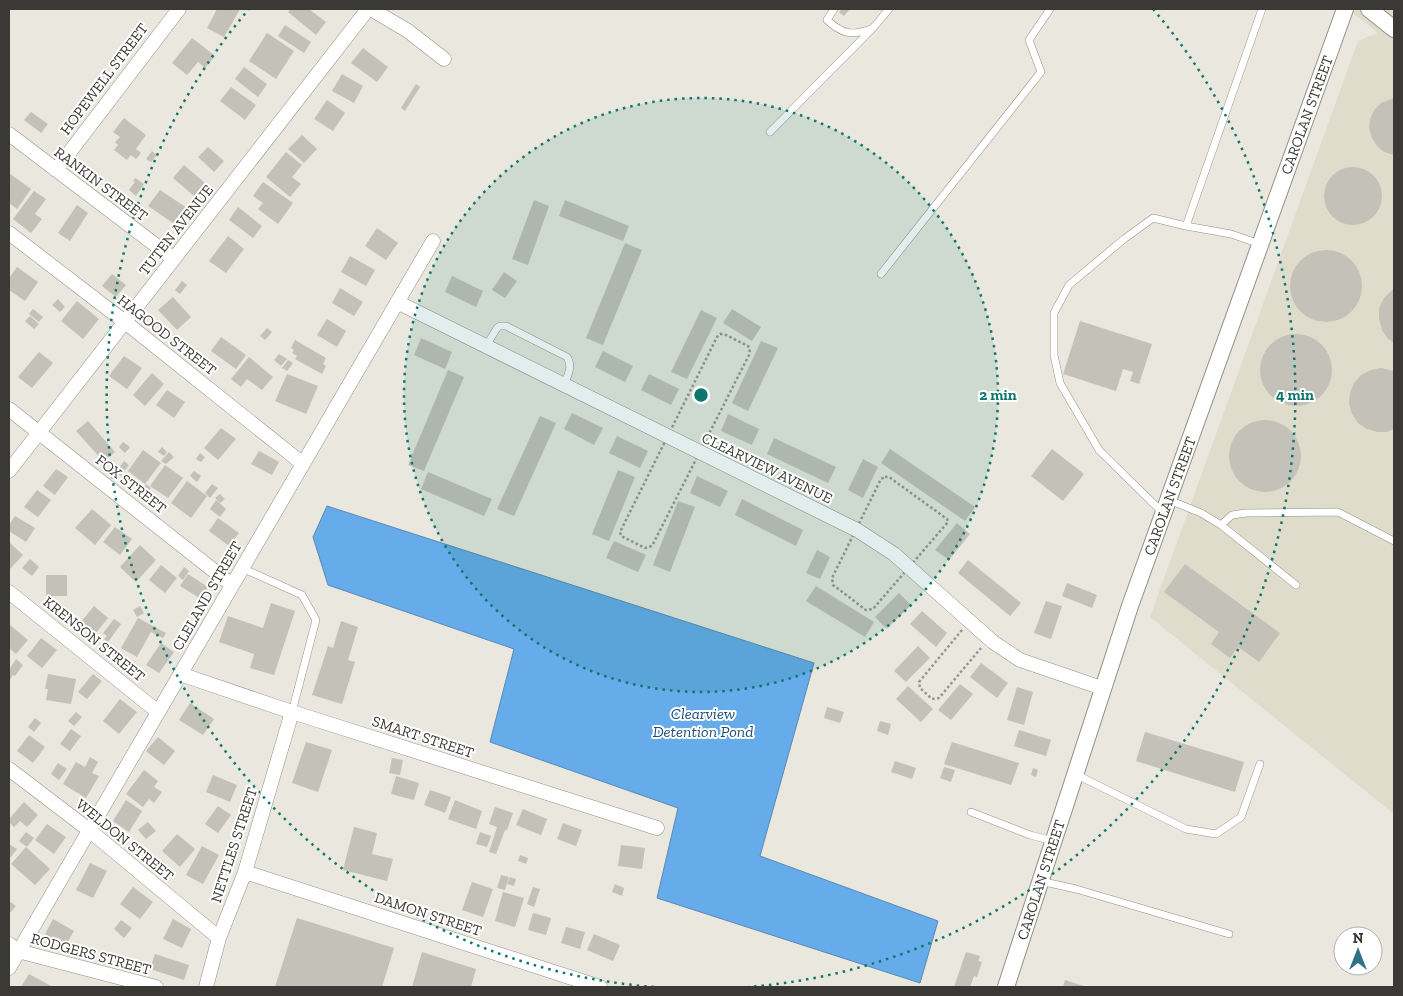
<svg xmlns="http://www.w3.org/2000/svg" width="1403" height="996" font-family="'Zilla Slab',serif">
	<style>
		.built { fill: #e0dccb }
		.water { fill: #66abea; stroke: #5989b4 }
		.building { fill: #c3c1b8 }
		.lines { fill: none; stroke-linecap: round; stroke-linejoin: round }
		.service-casing { stroke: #929087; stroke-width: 8 }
		.minor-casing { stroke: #929087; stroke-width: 15 }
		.tertiary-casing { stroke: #929087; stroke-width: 18 }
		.path { stroke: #96958e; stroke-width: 2.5; stroke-dasharray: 2.5 2.5; stroke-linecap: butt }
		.service { stroke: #fff; stroke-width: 7 }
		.minor { stroke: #fff; stroke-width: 14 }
		.tertiary { stroke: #fff; stroke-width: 16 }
		.ring { fill: none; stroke: #0f766e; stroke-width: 2.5; stroke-dasharray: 2.5 5 }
		.labels { text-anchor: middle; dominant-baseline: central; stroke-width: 4; stroke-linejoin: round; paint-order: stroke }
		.street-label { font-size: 15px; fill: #3a3935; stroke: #fff }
		.water-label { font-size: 16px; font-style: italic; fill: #1c4d77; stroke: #fff }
		.centre { fill: #0f766e; stroke: #fff; stroke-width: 2.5 }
		.ring-label { font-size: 15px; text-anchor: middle; font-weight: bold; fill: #0f766e; stroke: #fff; stroke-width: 4; stroke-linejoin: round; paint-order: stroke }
	</style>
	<rect width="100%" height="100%" fill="#e9e7de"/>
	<path class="built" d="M1348,9H1394V814L1150,617L1358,41L1378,33Z"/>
	<path class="water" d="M327,506L814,663L760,856L938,921L920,983L657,898L678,808L490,742L514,649L328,585L313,537Z"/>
	<path class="building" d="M217,9H240L224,37L207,28Z
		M291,9H309L326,22L316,35L288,12Z
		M842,9L849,10L844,16L839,12Z
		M285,25L311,42L304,53L278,36Z
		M267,33L294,51L276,79L249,61Z
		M192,38L215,56L205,68L198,62L187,75L172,63Z
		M363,48L388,67L377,82L351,63Z
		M244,67L267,84L258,97L235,79Z
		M342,74L363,86L354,103L332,91Z
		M416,84L420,87L405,111L401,108Z
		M231,87L256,105L245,120L220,101Z
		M1394,98V155L1384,152L1377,146L1372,138L1369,128L1370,119L1374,110L1381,103Z
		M327,100L345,113L333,131L314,119Z
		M31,112L48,124L41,133L24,120Z
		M124,118L146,135L136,149L141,153L136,159L131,155L127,160L114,150L118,145L115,142L120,137L113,132Z
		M302,135L317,149L304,163L288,149Z
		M208,147L224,161L214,172L198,157Z
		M152,151L157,155L151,162L146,159Z
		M286,152L302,165L292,177L301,184L290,197L266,177Z
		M184,165L205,183L194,196L173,178Z
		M1324 196a29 29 0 1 1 58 0a29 29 0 1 1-58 0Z
		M9,173L31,189L17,209L9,203Z
		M135,178L144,184L136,196L129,190L135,182L133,181Z
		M263,182L293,203L278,224L258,209L263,203L253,196Z
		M160,190L187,208L176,225L148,206Z
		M34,191L46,199L35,214L42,219L31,233L13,219Z
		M534,200L549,206L528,265L512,259Z
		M565,200L629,226L623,241L559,216Z
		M77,205L88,213L70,241L58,233Z
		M238,207L262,226L253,238L229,220Z
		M377,228L398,243L386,260L365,246Z
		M228,236L244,249L226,273L209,261Z
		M625,243L642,250L603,345L586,338Z
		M1290 286a36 36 0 1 1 72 0a36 36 0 1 1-72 0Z
		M350,256L375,270L366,286L341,272Z
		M17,267L38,282L25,301L9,290V278Z
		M504,272L517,281L505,298L492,290Z
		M112,274L126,285L116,297L102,286Z
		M452,276L483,291L476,307L445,292Z
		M182,281L187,285L180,294L175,290Z
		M340,288L363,302L354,316L332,303Z
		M1394,288V343L1388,339L1382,330L1379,319V308L1384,298Z
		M173,297L191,317L177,330L158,310Z
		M58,299L65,307L60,312L52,305Z
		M77,301L99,319L83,339L61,321Z
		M33,309L43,317L39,322L29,314Z
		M732,309L761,327L752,341L723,323Z
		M701,310L717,318L687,379L671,372Z
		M30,316L39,324L34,329L25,321Z
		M327,319L346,331L337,347L317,335Z
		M1080,321L1152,344L1139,384L1130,381L1133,372L1123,369L1116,391L1063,374Z
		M267,328L272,332L265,340L260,336Z
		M1260 370a36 36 0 1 1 72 0a36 36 0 1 1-72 0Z
		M221,337L246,355L236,369L211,351Z
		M421,338L452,352L445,369L414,355Z
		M295,340L326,358L323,364L326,366L322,374L295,359L297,356L292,353L294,350L291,348Z
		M761,341L778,348L748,411L732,403Z
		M603,351L633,366L625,382L595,367Z
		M39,352L53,363L32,388L18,377Z
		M279,354L287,359L281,366L274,360Z
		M124,356L142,368L127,389L109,376Z
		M249,357L273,377L262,390L247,379L241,387L231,379Z
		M288,360L293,363L287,371L282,368Z
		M1381,368L1394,371V429L1387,432H1377L1367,429L1358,423L1352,414L1349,404L1350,393L1354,383L1361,375L1371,370Z
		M448,370L464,377L424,471L408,465Z
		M152,373L164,384L145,406L133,395Z
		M287,374L318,386L306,414L275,401Z
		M649,374L679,389L671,405L641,390Z
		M167,390L185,402L174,418L156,405Z
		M572,413L603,428L594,445L564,429Z
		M728,414L759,429L752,445L721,431Z
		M540,416L556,423L514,516L497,509Z
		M1229 456a36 36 0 1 1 72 0a36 36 0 1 1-72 0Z
		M88,421L115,452L104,462L76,431Z
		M221,428L236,439L218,460L204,448Z
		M617,436L648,451L640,468L609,453Z
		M774,438L836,467L828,483L767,454Z
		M123,442L130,447L125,453L119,447Z
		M162,447L167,452L164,456L158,452Z
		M890,449L975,507L965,521L881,463Z
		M1052,449L1084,474L1063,501L1031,476Z
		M143,450L161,463L145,484L128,471Z
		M259,451L279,462L272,475L251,464Z
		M169,452L174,457L166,464L161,461Z
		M200,453L205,457L201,462L196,459Z
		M863,459L878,467L863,498L848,490Z
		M124,461L129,465L121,476L116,472Z
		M165,465L183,478L168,498L150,486Z
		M56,469L68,477L55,495L43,486Z
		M618,470L635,477L609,541L592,534Z
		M194,471L201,476L197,482L190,476Z
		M428,472L492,499L484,516L421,489Z
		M697,476L728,491L720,507L690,493Z
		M187,481L207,496L191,518L171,503Z
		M146,484L151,488L144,497L139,493Z
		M212,484L218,488L210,498L205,493Z
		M37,490L51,500L38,517L24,507Z
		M220,494L225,499L220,503L215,498Z
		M742,499L803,530L796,546L735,515Z
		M216,500L226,509L220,517L210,509Z
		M678,501L695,507L670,572L653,565Z
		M92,509L111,525L95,545L75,528Z
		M15,516L35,528L26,542L9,531V525Z
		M218,518L239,533L229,546L209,531Z
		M957,523L970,534L949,560L935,550Z
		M115,527L132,539L120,555L103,542Z
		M614,541L646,555L638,572L606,558Z
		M9,542L23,555L10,569L9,568Z
		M140,545L156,560L136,582L120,567Z
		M817,550L830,557L820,579L806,573Z
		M30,559L39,567L32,576L22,568Z
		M968,560L1021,603L1010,616L958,573Z
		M1185,564L1280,633L1259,662L1238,647L1230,658L1211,644L1219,632L1164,592Z
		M161,565L177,578L165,593L149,580Z
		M184,567L189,571L183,580L178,576Z
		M188,574L208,587L201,599L180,586Z
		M46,575H67V596H46Z
		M1067,583L1097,595L1092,608L1062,596Z
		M816,586L874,622L865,637L806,601Z
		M899,593L911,605L887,629L875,617Z
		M1046,601L1062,606L1051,639L1034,633Z
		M271,603L295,611L274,675L250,668L254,654L219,642L228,616L263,628Z
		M94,606L108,618L96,633L81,622Z
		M140,606L144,613L137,617L133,610Z
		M922,611L947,633L936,647L910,624Z
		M138,618L166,633L163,638L151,632L137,657L121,648Z
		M114,619L121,624L108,642L104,639L107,636L103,633Z
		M341,621L358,627L348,660L355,662L342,704L312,695L328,646L333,648Z
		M9,624L28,640L16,654L9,648Z
		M41,638L57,650L42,668L27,656Z
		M161,643L174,652L159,673L146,665Z
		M918,646L930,658L906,682L894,671Z
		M16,659L23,665L15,676L13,675L9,681V670Z
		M981,663L1008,683L997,698L970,677Z
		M48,674L76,679L71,704L46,700L48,689H45Z
		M93,674L102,681L87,699L78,692Z
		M960,684L973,694L951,720L938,710Z
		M908,686L933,709L921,722L896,699Z
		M1017,687L1033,692L1024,725L1007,720Z
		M120,699L137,712L119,734L103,721Z
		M190,703L214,719L203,735L179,720Z
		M827,707L844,712L840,723L824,718Z
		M76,712L82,717L74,726L68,721Z
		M35,718L41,723L34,732L28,727Z
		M880,721L891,724L888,735L877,731Z
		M71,729L81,736L70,751L60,744Z
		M1019,730L1051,740L1046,756L1014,746Z
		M1145,732L1244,762L1235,792L1136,761Z
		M29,735L45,747L33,763L17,751Z
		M158,737L175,751L164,765L146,751Z
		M306,742L332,750L318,792L292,783Z
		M952,742L1019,763L1011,785L944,764Z
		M90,757L98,762L92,773L99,776L86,798L63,784L76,762L85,767Z
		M392,758L403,760L400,775L389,773Z
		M895,761L916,768L912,779L891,772Z
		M58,763L67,769L59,780L51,774Z
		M944,767L955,770L951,782L940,778Z
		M1033,768L1038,770L1036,777L1031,775Z
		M144,770L158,781L154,787L162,792L154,803L149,799L143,807L126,794Z
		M213,775L237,785L230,802L206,792Z
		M396,776L419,783L414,800L391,794Z
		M430,790L451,797L445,813L424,805Z
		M126,800L142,811L129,832L113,821Z
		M455,800L482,811L476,829L448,819Z
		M24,802L38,815L27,827L20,821L14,827L9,822V819Z
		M218,806L231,815L218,833L205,824Z
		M495,807L513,813L507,830H505L496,854L489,852L497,827L489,824Z
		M523,809L547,819L541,835L516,825Z
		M148,822L156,831L146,839L138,830Z
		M563,823L582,830L576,846L557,839Z
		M47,824L66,837L54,854L35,840Z
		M354,827L377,833L372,854L393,859L387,881L343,870Z
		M26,832L34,838L27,847L19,841Z
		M480,832L491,836L487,847L476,844Z
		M177,834L195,849L180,867L162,851Z
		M9,844L17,849L11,857L9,856Z
		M621,845L645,848L642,869L618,866Z
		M202,846L219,855L203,884L186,875Z
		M26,847L50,869L35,885L11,864Z
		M520,855L528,858L526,864L518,861Z
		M90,863L107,871L93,898L76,890Z
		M501,875L509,877L505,890L497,888Z
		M510,877L516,879L514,886L507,884Z
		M472,882L493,889L483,917L462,910Z
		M615,884L624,888L622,896L612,892Z
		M133,887L153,902L140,919L120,904Z
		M533,887L540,889L534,907L527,904Z
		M503,892L524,898L515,927L495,921Z
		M9,901L16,906L9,914Z
		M533,913L551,918L546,935L528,930Z
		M297,918L394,948L382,987H275Z
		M53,919L74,931L65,946L45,934Z
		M173,919L191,929L182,948L163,939Z
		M121,920L132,928L124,938L114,929Z
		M566,927L585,932L580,949L561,943Z
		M594,934L620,945L613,961L587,950Z
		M422,952L476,969L471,987H412Z
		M966,952L980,956L978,961L982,962L977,977L974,976L970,987H954Z
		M155,954L189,965L184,980L150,969Z
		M29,974L53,987H21Z
		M1065,980L1087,987H1063Z"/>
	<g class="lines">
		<defs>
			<path id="service" d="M834,9L827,20C842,34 852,36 871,29
				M770,132L873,28L889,9
				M1260,244L1231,234L1186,226L1262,9
				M881,274L1041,72L1029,40L1050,9
				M486,346L497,328L500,326H506L567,357C573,366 568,375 564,385
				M1169,500L1201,513L1221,525L1296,585
				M1163,513L1099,450L1060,383L1054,355V313L1069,285L1124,239L1153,218L1186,226
				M1221,525L1232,515L1246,513L1338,512L1394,541
				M242,568L302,595L316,620L292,712
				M1075,774L1186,829L1216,834L1241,817L1260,764
				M971,812L1030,835L1053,841
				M1040,881L1076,889L1229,934"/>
			<path id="minor" d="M371,9L408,31L444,59
				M9,134L174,259
				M56,170L179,9
				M9,233L125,322L303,464
				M397,302L857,530L894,554L993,642L1020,660L1102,688
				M9,409L232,585
				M9,471L368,9
				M9,592L158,712
				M180,674L292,712L657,828
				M9,769L89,830L219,938
				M245,872L600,987
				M9,944L18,951L156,987
				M9,968L433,241
				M206,987L219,938L245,872L292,712"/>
			<path id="tertiary" d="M1369,9L1394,29
				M1006,987L1130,606L1345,9"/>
		</defs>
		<use href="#service" class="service-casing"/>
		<use href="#minor" class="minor-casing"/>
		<use href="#tertiary" class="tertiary-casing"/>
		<path class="path" d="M720,334H724L748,346L750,349L749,355L652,546L645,548L621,536L620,532L717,337Z
			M885,477H889L947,519L948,522L873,609L866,610L833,585L832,578L881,479Z
			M962,630L919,682L920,688L932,699L939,698L981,648"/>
		<use href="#service" class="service"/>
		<use href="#minor" class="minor"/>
		<use href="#tertiary" class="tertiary"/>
	</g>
	<circle cx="701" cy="395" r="297" fill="#0f766e" fill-opacity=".12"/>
	<g class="ring">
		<circle cx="701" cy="395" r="297"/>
		<path d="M654 987A594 594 0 0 1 249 9M1153 9A594 594 0 0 1 748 987"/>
	</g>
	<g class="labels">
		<g class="street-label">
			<text transform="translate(104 79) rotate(-53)">HOPEWELL STREET</text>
			<text transform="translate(1307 115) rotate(-70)">CAROLAN STREET</text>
			<text transform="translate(101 184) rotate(37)">RANKIN STREET</text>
			<text transform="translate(176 230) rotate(-52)">TUTEN AVENUE</text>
			<text transform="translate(167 335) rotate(38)">HAGOOD STREET</text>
			<text transform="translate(767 468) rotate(26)">CLEARVIEW AVENUE</text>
			<text transform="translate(131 484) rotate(38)">FOX STREET</text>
			<text transform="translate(1170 496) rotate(-70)">CAROLAN STREET</text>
			<text transform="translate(207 596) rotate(-60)">CLELAND STREET</text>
			<text transform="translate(94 639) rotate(39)">KRENSON STREET</text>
			<text transform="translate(423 737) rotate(18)">SMART STREET</text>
			<text transform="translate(125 840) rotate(39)">WELDON STREET</text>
			<text transform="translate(234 845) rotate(-72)">NETTLES STREET</text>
			<text transform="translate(1041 880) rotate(-72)">CAROLAN STREET</text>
			<text transform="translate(428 914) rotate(18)">DAMON STREET</text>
			<text transform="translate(91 954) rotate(15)">RODGERS STREET</text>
		</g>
		<g class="water-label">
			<text x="703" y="713">Clearview<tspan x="703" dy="18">Detention Pond</tspan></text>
		</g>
	</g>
	<circle cx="701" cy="395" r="8" class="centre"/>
	<g class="ring-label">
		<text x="998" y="400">2 min</text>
		<text x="1295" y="400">4 min</text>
	</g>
	<rect width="1403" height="996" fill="none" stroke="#3a3935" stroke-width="20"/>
	<g transform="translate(1358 951)"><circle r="24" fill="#ffffff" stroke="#b0b0ae"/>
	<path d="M0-4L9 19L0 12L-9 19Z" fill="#307484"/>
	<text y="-8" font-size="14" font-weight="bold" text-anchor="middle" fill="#3a3935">N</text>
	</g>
</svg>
